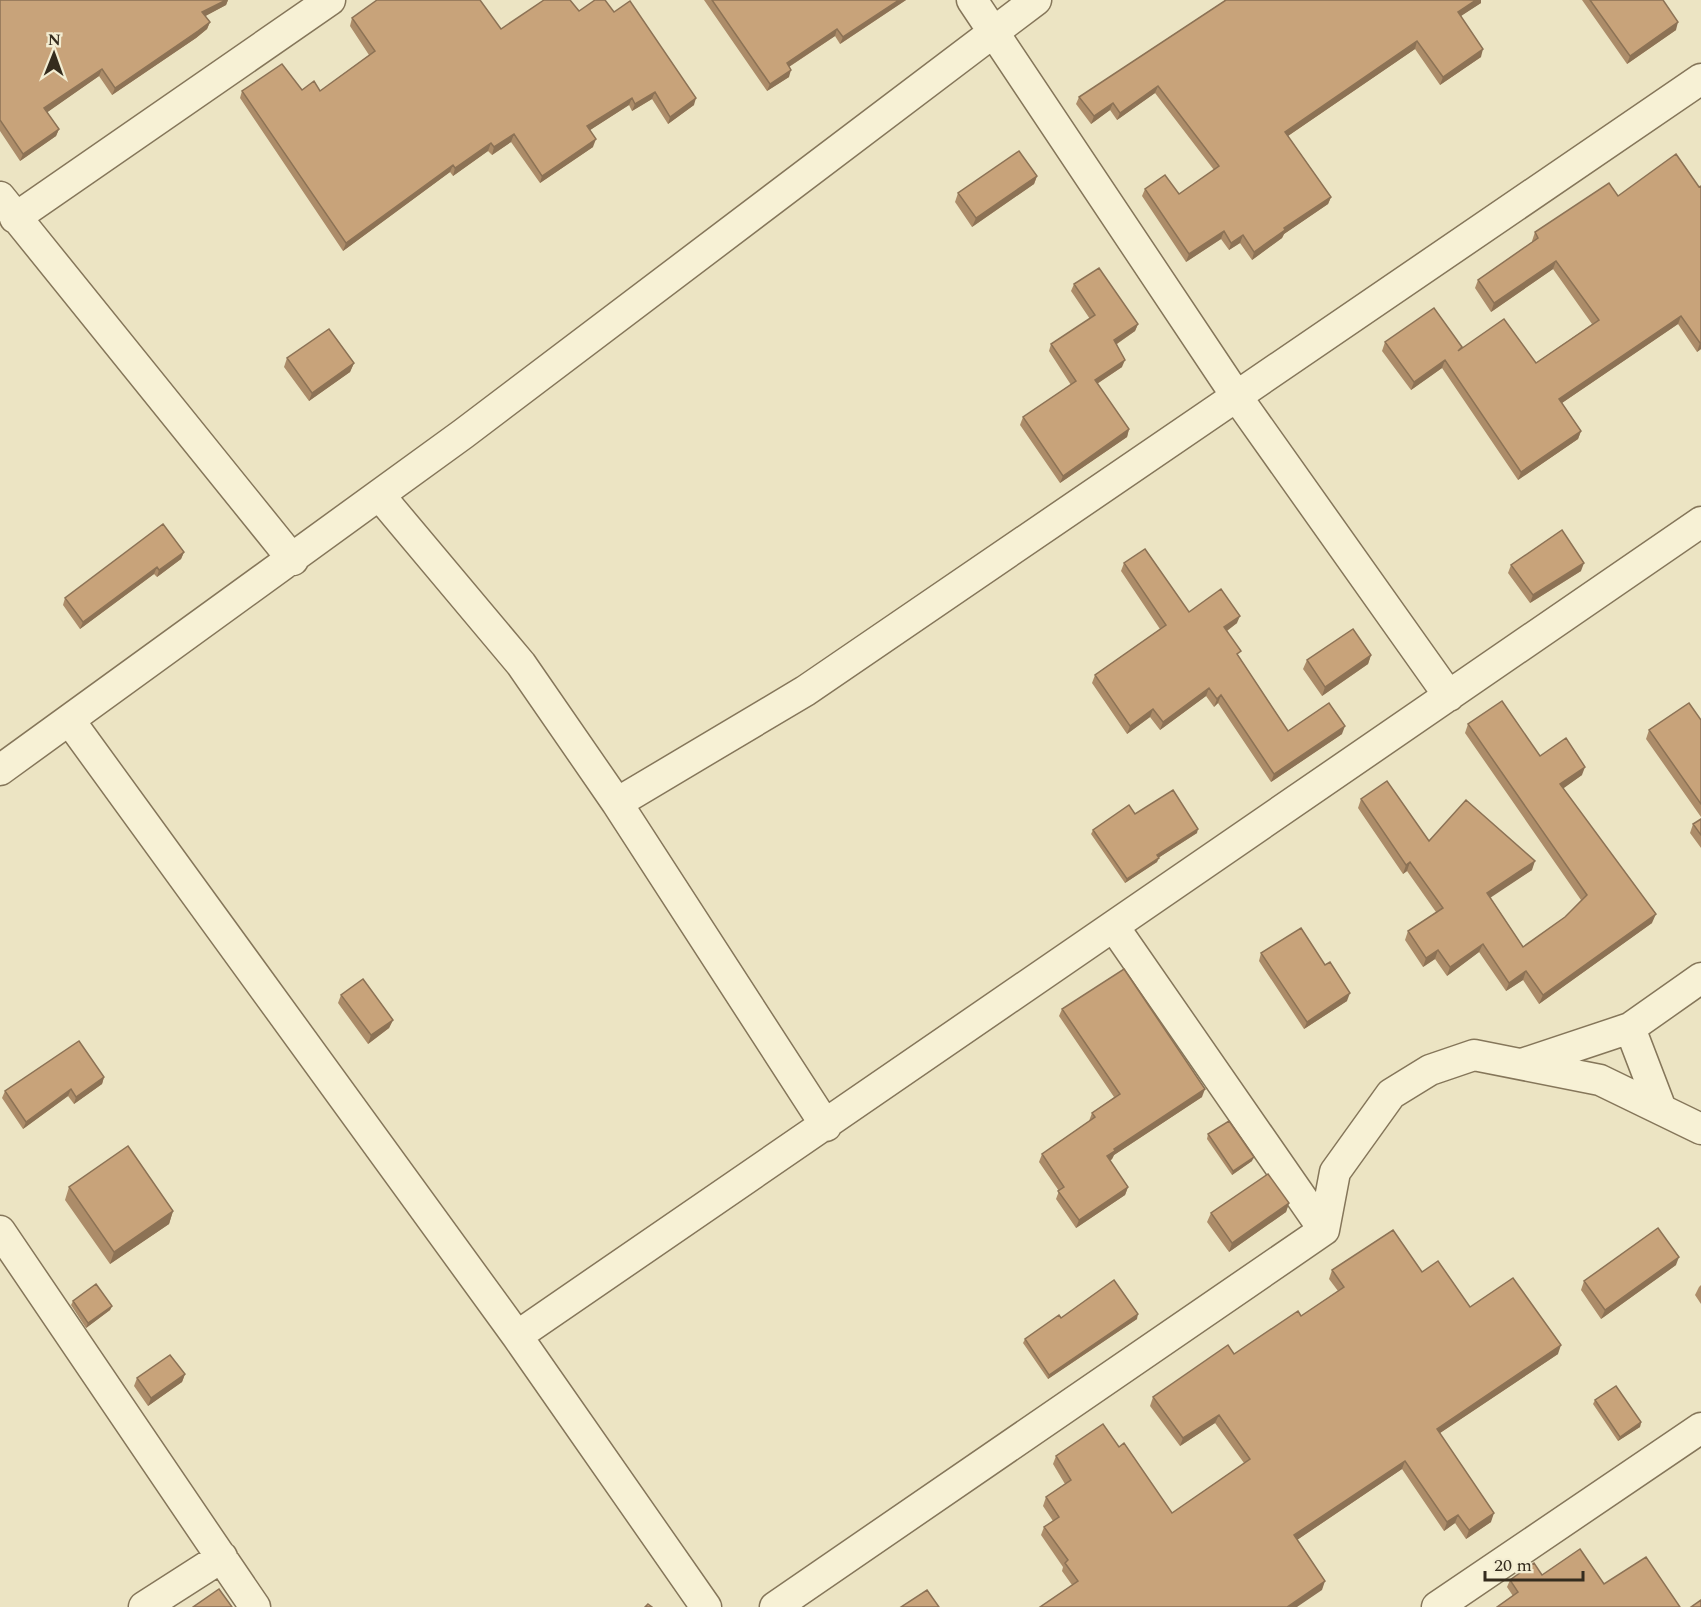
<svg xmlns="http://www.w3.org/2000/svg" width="1701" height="1607" font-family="Spectral,serif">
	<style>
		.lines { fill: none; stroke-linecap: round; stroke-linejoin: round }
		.minor-casing { stroke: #85765a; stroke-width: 33 }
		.minor { stroke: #f7f1d5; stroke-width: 30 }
		.wall { fill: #ac8c69 }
		.shaded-wall { fill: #8c7255 }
		.building { fill: #c8a37a; stroke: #8c7255; stroke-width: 1.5 }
	</style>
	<rect width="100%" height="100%" fill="#ece4c3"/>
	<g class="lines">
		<defs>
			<path id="minor" d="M972,0L1237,397L1449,696
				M0,197L293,560
				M15,218L330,0
				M380,496L521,664L617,803L826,1126
				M70,721L517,1336L706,1607
				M0,770L463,434L1036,0
				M617,803L805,691L1701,79
				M1114,927L1324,1230
				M1522,1064L1630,1028
				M1661,1109L1630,1028L1701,978
				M0,1231L255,1607
				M517,1336L1701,522
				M144,1607L222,1557
				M775,1607L1324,1230L1335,1172L1391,1094L1430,1070L1474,1055L1600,1080L1701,1129
				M1437,1607L1701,1428"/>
		</defs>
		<use href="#minor" class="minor-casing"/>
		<use href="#minor" class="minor"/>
	</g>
	<path class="wall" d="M0,0H228L226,5L205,16L210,22L207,29L196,38L112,95L99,76L47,112L59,129L56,136L20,161L0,131Z
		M704,0H906L840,44L835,36L789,67V77L767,91Z
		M1224,0H1481V3L1460,16L1481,57L1440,85L1415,49L1288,136L1331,197L1328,204L1284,234L1282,238L1252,260L1240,243L1229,250L1221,239L1186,262L1142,196L1145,189L1179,194L1214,170L1155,93L1117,120L1110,110L1091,124L1076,104L1079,97L1224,1Z
		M1582,0H1663L1676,30L1627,64Z
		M579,11L614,12L694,105L668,124L652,99L632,111L629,105L590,130L593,147L540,183L511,142L492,155L488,151L453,176L450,172L343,251L240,98L242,91L302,90L320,91L369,55L350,26L352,18L501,29Z
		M1037,176L1034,184L972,227L955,202L958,193Z
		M1701,186V349L1697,352L1678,324L1562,403L1581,431L1578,439L1518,480L1442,368L1411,390L1382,351L1385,342L1462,347L1536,363L1592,324L1553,269L1491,312L1475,288L1478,280L1532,242V241L1535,232L1618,196L1699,187Z
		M1074,284L1138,324L1135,331L1117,344L1122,367L1097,384L1129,429L1127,437L1060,483L1020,425L1023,417L1071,385L1049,351L1051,344L1090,319L1071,291Z
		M287,358L354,363L350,372L309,401L284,367Z
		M184,552L181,559L157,577L154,574L80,629L63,605L65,598Z
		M1124,563L1189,612L1237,623L1227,631L1239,657L1288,731L1342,734L1271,782L1218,703L1214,707L1206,696L1160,730L1150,717L1127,734L1092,683L1095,675L1160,629L1121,571Z
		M1511,565L1581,571L1530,603L1508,573Z
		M1371,655L1368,664L1322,696L1303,669L1307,660Z
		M1701,720V817L1646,739L1649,730Z
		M1468,724L1582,775L1563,788L1652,923L1539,1004L1523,980L1506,991L1479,952L1447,976L1435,959L1423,967L1405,940L1408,931L1436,912L1407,871L1403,874L1358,808L1361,799L1429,841L1532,870L1490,897L1523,947L1565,917L1581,900L1465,733Z
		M1135,814L1197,833L1158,858L1157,862L1125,883L1091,834L1093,830Z
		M1701,819V848L1690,833L1693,824Z
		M1261,953L1347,1001L1304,1029L1259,961Z
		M341,995L393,1020L389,1028L368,1044L338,1003Z
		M1062,1009L1202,1097L1114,1155L1112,1159L1110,1161L1128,1187L1125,1195L1076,1228L1056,1199L1059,1191L1039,1162L1042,1154L1089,1121L1092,1113L1114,1097L1059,1016Z
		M104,1077L102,1084L74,1104L68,1096L23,1129L2,1098L5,1091Z
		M1208,1134L1252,1161L1232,1175L1207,1139Z
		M69,1187L173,1211L169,1224L110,1264L65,1200Z
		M1289,1203L1286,1212L1229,1252L1207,1222L1211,1213Z
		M1676,1265L1601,1319L1581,1290L1584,1281Z
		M1332,1270L1422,1272L1470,1307L1558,1354L1440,1433L1491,1522L1466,1539L1455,1523L1444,1531L1402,1469L1297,1540L1322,1590L1072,1585L1062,1571L1063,1567L1041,1535L1044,1527L1053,1521L1043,1506L1046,1497L1065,1484L1053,1464L1056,1456L1119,1447L1172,1513L1244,1463L1215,1423L1180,1446L1150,1406L1153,1397L1234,1354L1301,1316L1338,1291L1329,1279Z
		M1701,1285V1304L1695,1295L1699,1287Z
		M73,1301L112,1306L110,1310L86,1328L71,1305Z
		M1061,1318L1137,1319L1048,1379L1023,1343L1025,1339Z
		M185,1374L182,1382L148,1406L134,1386L137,1378Z
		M1595,1400L1641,1422L1640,1427L1618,1441L1593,1404Z
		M1542,1575L1604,1584L1513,1596L1507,1587L1510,1580Z"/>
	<path class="shaded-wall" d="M226,0H228L226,5L200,19L202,12Z
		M899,0H906L840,44L843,37Z
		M1476,0H1481V3L1455,20L1458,12Z
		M210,22L207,29L196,38L112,95L115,88Z
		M1678,22L1676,30L1627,64L1630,56Z
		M837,29L835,36L784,70L787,63Z
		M1417,41L1415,49L1282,140L1285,132Z
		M1483,49L1481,57L1440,85L1443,77Z
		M102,69L99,76L42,116L44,108Z
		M791,70L789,77L767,91L770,84Z
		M1158,86L1155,93L1117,120L1120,113Z
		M655,92L652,99L632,111L635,104Z
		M632,98L629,105L584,134L587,126Z
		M696,98L694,105L668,124L670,117Z
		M1113,103L1110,110L1091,124L1094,116Z
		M59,129L56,136L20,161L23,154Z
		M514,134L511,142L492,155L494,147Z
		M596,139L593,147L540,183L542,176Z
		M491,143L488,151L453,176L455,168Z
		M453,165L450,172L343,251L346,243Z
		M1037,176L1034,184L972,227L976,218Z
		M1331,197L1328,204L1284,234L1282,238L1252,260L1254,252L1284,228Z
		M1224,231L1221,239L1186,262L1189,254Z
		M1243,235L1240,243L1229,250L1231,243Z
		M1556,261L1553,269L1491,312L1494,303Z
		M1681,316L1678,324L1556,407L1559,399Z
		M1138,324L1135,331L1112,347L1114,340Z
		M1700,343H1701V349L1697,352Z
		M1125,360L1122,367L1092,387L1095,380Z
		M1445,360L1442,368L1411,390L1414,382Z
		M354,363L350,372L309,401L312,393Z
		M1129,429L1127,437L1060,483L1063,476Z
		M1581,431L1578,439L1518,480L1521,472Z
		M184,552L181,559L157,577L159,570Z
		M1584,563L1581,571L1530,603L1533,595Z
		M157,567L154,574L80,629L83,622Z
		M1240,616L1237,623L1221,635L1224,627Z
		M1371,655L1368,664L1322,696L1325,687Z
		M1209,688L1206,696L1160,730L1163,722Z
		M1221,695L1218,703L1214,707L1217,699Z
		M1153,709L1150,717L1127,734L1130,726Z
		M1345,726L1342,734L1271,782L1274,774Z
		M1585,767L1582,775L1557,793L1560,784Z
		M1198,829L1197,833L1155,860L1157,855Z
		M1159,858L1157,862L1125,883L1127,879Z
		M1535,861L1532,870L1484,902L1487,893Z
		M1410,862L1407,871L1403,874L1406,865Z
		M1656,914L1652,923L1539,1004L1543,995Z
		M1483,944L1479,952L1447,976L1450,967Z
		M1438,950L1435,959L1423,967L1426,958Z
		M1526,971L1523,980L1506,991L1509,983Z
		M1350,993L1347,1001L1304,1029L1307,1022Z
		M393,1020L389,1028L368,1044L371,1035Z
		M104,1077L102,1084L74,1104L76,1097Z
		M71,1089L68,1096L23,1129L26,1122Z
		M1205,1089L1202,1097L1114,1155L1112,1159L1105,1164L1107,1156L1114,1149Z
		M1254,1157L1252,1161L1232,1175L1233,1171Z
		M1128,1187L1125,1195L1076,1228L1079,1220Z
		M1289,1203L1286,1212L1229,1252L1232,1243Z
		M173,1211L169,1224L110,1264L114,1252Z
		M1679,1257L1676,1265L1601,1319L1605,1310Z
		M112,1306L110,1310L86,1328L88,1323Z
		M1138,1314L1137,1319L1048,1379L1049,1375Z
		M1561,1345L1558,1354L1434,1437L1437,1429Z
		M185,1374L182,1382L148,1406L151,1398Z
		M1219,1415L1215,1423L1180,1446L1183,1438Z
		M1641,1422L1640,1427L1618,1441L1620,1437Z
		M1405,1461L1402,1469L1291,1544L1294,1535Z
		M1494,1513L1491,1522L1466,1539L1469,1530Z
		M1458,1515L1455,1523L1444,1531L1447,1522Z
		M1325,1581L1322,1590L1297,1607H1287Z"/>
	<path class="building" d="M0,0H226L202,12L210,22L198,31L115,88L102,69L44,108L59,129L23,154L0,120Z
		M377,0H480L501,29L544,0H570L579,11L595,0H605L614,12L630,1L696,98L670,117L655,92L635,104L632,98L587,126L596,139L542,176L514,134L494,147L491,143L455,168L453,165L346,243L242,91L282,64L302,90L314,81L320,91L375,51L352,18Z
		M712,0H899L843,37L837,29L787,63L791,70L770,84Z
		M1226,0H1476L1458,12L1483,49L1443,77L1417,41L1285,132L1331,197L1284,228L1285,230L1254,252L1243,235L1231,243L1224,231L1189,254L1145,189L1165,175L1179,194L1219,166L1158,86L1120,113L1113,103L1094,116L1079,97Z
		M1590,0H1663L1678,22L1630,56Z
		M1019,151L1037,176L976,218L958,193Z
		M1676,154L1699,187L1701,186V343H1700L1681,316L1559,399L1581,431L1521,472L1445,360L1414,382L1385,342L1434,308L1462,347L1458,351L1504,319L1536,363L1599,320L1556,261L1494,303L1478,280L1538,238L1535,232L1609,183L1618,196Z
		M1099,268L1138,324L1114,340L1125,360L1095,380L1129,429L1063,476L1023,417L1076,381L1051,344L1095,315L1074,284Z
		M329,329L354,363L312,393L287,358Z
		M163,524L184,552L159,570L157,567L83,622L65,598Z
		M1562,530L1584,563L1533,595L1511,565Z
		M1145,549L1189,612L1221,589L1240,616L1224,627L1241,651L1237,654L1288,731L1329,703L1345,726L1274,774L1221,695L1217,699L1209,688L1163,722L1153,709L1130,726L1095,675L1166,625L1124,563Z
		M1353,629L1371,655L1325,687L1307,660Z
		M1502,701L1540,756L1566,738L1585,767L1560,784L1656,914L1543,995L1526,971L1509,983L1483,944L1450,967L1438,950L1426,958L1408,931L1443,908L1410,862L1406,865L1361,799L1387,781L1429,841L1466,800L1535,861L1487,893L1523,947L1565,917L1587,895L1468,724Z
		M1689,703L1701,720V804L1649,730Z
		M1173,790L1198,829L1157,855L1159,858L1127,879L1093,830L1129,805L1135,814Z
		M1701,819V835L1693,824Z
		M1301,928L1325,965L1330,962L1350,993L1307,1022L1261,953Z
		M1124,969L1205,1089L1114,1149L1115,1151L1107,1156L1128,1187L1079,1220L1058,1191L1064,1187L1042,1154L1095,1117L1092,1113L1120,1094L1062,1009Z
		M363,979L393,1020L371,1035L341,995Z
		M79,1041L104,1077L76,1097L71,1089L26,1122L5,1091Z
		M1229,1121L1254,1157L1233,1171L1208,1134Z
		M128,1146L173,1211L114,1252L69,1187Z
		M1268,1174L1289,1203L1232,1243L1211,1213Z
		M1658,1228L1679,1257L1605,1310L1584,1281Z
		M1393,1230L1422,1272L1438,1261L1470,1307L1513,1278L1561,1345L1437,1429L1494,1513L1469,1530L1458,1515L1447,1522L1405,1461L1294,1535L1325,1581L1287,1607H1040L1078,1581L1065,1563L1068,1560L1044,1527L1059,1517L1046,1497L1071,1480L1056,1456L1103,1424L1119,1447L1124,1443L1172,1513L1250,1459L1219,1415L1183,1438L1153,1397L1228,1345L1234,1354L1298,1311L1301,1316L1344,1287L1332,1270Z
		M1114,1280L1138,1314L1049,1375L1025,1339L1059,1315L1061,1318Z
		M96,1284L112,1306L88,1323L73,1301Z
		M170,1355L185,1374L151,1398L137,1378Z
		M1616,1386L1641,1422L1620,1437L1595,1400Z
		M1580,1549L1604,1584L1646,1557L1680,1607H1497L1518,1592L1510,1580L1534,1563L1542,1575Z
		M219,1589L232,1607H193Z
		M927,1590L939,1607H901Z
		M1701,1600V1607H1691Z
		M648,1604L652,1607H645Z"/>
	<g transform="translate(54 54) rotate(1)" stroke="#f3edd2" stroke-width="4.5" paint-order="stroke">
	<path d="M0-4.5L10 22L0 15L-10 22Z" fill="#352c1e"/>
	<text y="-9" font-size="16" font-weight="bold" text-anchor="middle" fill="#352c1e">N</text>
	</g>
	<path d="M1485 1571v9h98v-9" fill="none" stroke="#352c1e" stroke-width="3"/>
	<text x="1494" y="1571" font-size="18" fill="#352c1e" stroke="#f3edd2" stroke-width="4.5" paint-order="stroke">20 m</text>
</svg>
